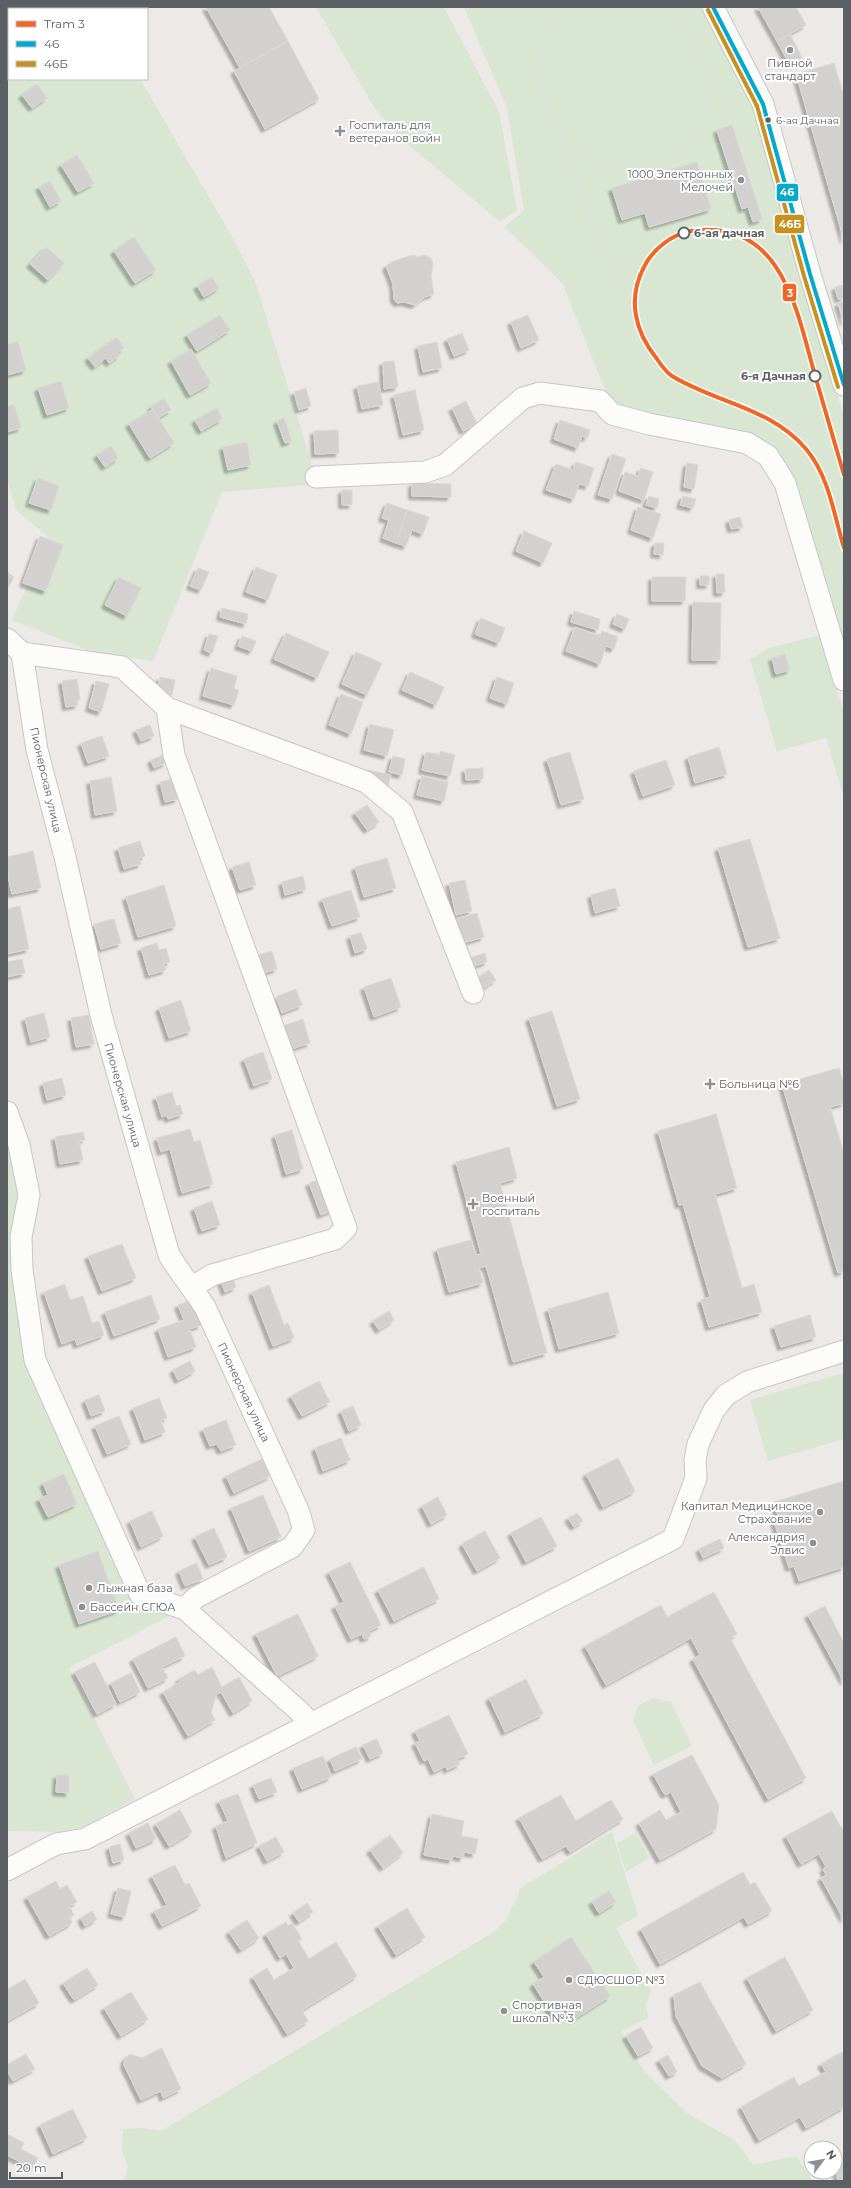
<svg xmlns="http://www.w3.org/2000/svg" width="851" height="2188" font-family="Montserrat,sans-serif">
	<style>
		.green { fill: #d8e6d2 }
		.building { fill: #d3d1d0; stroke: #dbd8d5; filter: url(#shadow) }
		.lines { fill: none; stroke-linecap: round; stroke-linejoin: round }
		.minor-casing { stroke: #c7c7c7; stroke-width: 23 }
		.minor { stroke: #fcfcfb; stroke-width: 21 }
		.tram { stroke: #e2e2e2; stroke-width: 1 }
		.bus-1-casing { stroke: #fff; stroke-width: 7 }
		.bus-2-casing { stroke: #fff; stroke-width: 7 }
		.bus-1 { stroke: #00a9ce; stroke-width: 4 }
		.bus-2 { stroke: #c8911e; stroke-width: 4 }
		.tram-1-casing { stroke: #fff; stroke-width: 7 }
		.tram-1 { stroke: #f26522; stroke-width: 4 }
		.poi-dot { fill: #8e9092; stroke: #fff; stroke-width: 1.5 }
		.bus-dot { fill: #5c6064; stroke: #fff; stroke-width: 1.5 }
		.stop-dot { fill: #fff; stroke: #5c6064; stroke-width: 2 }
		.labels { text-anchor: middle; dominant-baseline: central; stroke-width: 4; stroke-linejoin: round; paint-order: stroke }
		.bus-label { font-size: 10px; fill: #5c6064; stroke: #fff; text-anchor: start }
		.poi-label { font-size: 11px; fill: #5c6064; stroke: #fff; text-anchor: start }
		.stop-label { font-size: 11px; font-weight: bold; fill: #5c6064; stroke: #fff; text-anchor: start }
		.street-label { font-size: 11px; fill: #5c6064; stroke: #fff }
		.line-badge { stroke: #fff; stroke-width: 1.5 }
		.badge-label { font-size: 11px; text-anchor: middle; font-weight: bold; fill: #fff }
	</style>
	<defs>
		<filter id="shadow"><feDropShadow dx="-3.5" dy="3.5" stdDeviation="1" flood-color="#0004"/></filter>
	</defs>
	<rect width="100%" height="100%" fill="#ece9e6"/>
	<path class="green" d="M7,7H98L99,9H9V79H140L231,235L255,281L318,484L222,492L153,661L93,652L12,620L48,537L16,510L7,479Z
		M316,7H444L499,112L517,210L500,222L400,137L375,109Z
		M464,7H702L751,103L844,417V656L778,458L673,425L618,404L607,395L563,284L505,227L524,210L507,108Z
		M816,636L821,637L844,713V797L826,738L777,751L750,659L769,648Z
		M7,1132L13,1150L20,1211L14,1269L102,1534L122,1581L141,1601L173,1614L69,1668L135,1799L83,1827L61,1832L7,1831Z
		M844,1373V1439L768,1461L750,1400Z
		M653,1698L671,1702L692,1746L654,1765L633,1720L638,1706Z
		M612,1832L638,1916L616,1928L651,1991L646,2004L648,2018L621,2032L644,2071L688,2114L736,2141L753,2165L796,2156L813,2181H124L128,2166L122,2150L123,2129L143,2128L161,2131L494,1932L505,1921L519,1893V1889Z
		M636,1833L649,1858L626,1872L617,1843Z"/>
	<path class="building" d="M206,7H269L288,41L240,68Z
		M758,7H796L806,25L777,41Z
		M790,34L802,58L790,65L777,41Z
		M288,41L319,99L265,129L234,71Z
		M834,63L844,97V240L796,74Z
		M37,84L47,98L32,108L22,95Z
		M732,125L762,219L753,222L748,207L742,209L717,130Z
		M77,155L94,183L78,192L61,165Z
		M697,162L711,209L649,227L645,213L622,220L612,188Z
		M50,181L61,201L50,207L39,187Z
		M134,237L156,270L135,283L114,251Z
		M46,247L64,263L48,280L30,264Z
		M413,255L418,257L425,255L431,258L433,265L431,276L434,294L425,297L415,305L404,302L397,303L394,299L393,284L386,266L394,261Z
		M212,277L219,288L204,297L197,286Z
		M842,285L844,298L838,299L835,287Z
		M844,302V322L838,303Z
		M220,315L230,330L197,351L187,335Z
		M528,315L539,340L521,348L511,322Z
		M462,333L469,350L454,356L447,339Z
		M117,337L124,348L117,353L119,356L109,363L106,358L95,367L88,358Z
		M18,341L26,370L7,375V344Z
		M437,342L442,368L423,372L418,346Z
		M191,349L211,383L190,395L171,361Z
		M394,361L398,387L384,389L383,362Z
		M61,381L69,408L47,415L38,388Z
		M378,382L383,405L362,409L357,386Z
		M306,388L311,406L299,410L294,392Z
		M415,390L424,430L403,435L394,395Z
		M164,398L171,410L158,418L151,407Z
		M466,401L477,424L463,431L452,408Z
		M14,404L21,428L7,432V407Z
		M217,408L222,419L201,431L195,420Z
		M153,409L174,443L150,458L129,424Z
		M284,418L292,441L285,443L277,421Z
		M560,420L590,430L587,438L582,436L578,448L554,439Z
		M338,430L339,453L315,454L314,431Z
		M247,442L251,465L228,470L223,447Z
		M111,446L118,458L105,467L97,455Z
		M612,454L626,459L612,499L598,495Z
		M576,462L594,468L588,486L579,484L574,499L546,490L556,464L573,470Z
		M687,463L698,465L694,489L684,487Z
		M641,468L653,472L644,500L619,491L625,472L638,476Z
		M38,478L59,486L51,510L29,503Z
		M412,483L451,484V497L412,496Z
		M342,490H352V505H342Z
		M649,496L659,499L657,508L646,505Z
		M683,496L696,499L693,508L680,505Z
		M387,503L407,510L396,543L383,538L389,520L382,518Z
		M638,507L661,514L653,538L631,530Z
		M407,510L429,517L423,534L412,530L406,546L396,543Z
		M740,517L743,527L731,529L729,520Z
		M524,531L552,543L543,563L516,551Z
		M40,536L63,545L46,591L23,583Z
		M655,543H664L663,555L654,554Z
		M256,567L277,575L268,600L246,592Z
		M198,568L209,572L201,590L190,586Z
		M7,572L14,577L7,589Z
		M716,574H724L725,592L717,593Z
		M700,576H709V585H700Z
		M119,577L141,588L127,616L105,605Z
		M652,577H686L685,601H652Z
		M693,602L721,603L720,660H692Z
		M222,608L248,614L246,624L220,617Z
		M574,611L600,619L598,630L571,622Z
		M617,614L629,619L625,629L613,624Z
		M481,618L505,628L499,643L475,634Z
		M575,627L600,636L602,631L618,637L614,649L606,646L600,664L566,651Z
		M286,633L329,652L317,678L274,659Z
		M209,634L218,636L212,653L204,650Z
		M242,636L256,641L252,651L238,646Z
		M356,652L382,663L367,695L342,684Z
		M785,654L790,670L776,674L772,658Z
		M211,668L237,676L234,689L239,690L234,705L203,696Z
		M410,672L444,687L436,705L402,690Z
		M160,677L175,680L172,695L157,691Z
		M497,677L514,683L507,704L490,698Z
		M77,679L80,700H77L78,705L66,707L62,681Z
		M96,681L109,684L101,712L89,708Z
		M341,694L363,702L351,734L329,725Z
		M370,724L394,730L387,756L364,750Z
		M150,725L154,736L141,741L136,730Z
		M102,736L109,756L88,763L81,743Z
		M719,747L727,774L695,783L688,757Z
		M440,751L455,755L450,776L422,770L426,752L440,755Z
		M570,752L584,799L561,805L547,759Z
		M163,755L166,763L154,768L151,760Z
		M393,756L405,759L402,775L389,772Z
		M666,760L675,785L643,796L634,771Z
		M483,768V779L466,780L465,769Z
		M368,770L391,775L388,786L366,779Z
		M422,776L448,782L444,801L417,795Z
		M111,777L117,811L95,815L90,781Z
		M173,779L178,799L165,802L160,782Z
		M367,805L379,822L367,830L355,813Z
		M750,839L780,938L748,947L718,848Z
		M140,841L145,856L139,858L141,864L124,869L118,848Z
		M33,851L41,888L12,894L7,871V857Z
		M387,858L396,888L364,897L355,867Z
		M249,862L256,885L240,890L232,867Z
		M303,876L306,889L285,895L282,882Z
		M465,880L472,911L456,915L449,883Z
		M164,885L176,926L138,937L126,897Z
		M615,888L620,906L595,913L591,895Z
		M351,890L360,917L332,926L322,899Z
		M20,906L29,949L7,954V909Z
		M477,913L484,937L463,943L456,919Z
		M114,919L121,943L101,949L94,924Z
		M361,932L367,949L355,953L350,936Z
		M157,943L159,950L166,948L170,962L164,964L166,970L149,975L141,948Z
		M272,951L277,969L263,973L258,955Z
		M485,953L487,962L468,968L466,959Z
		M22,959L25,973L7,977V962Z
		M489,970L496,980L482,989L475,980Z
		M391,978L401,1007L374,1017L364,987Z
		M296,989L302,1005L282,1013L276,997Z
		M181,1000L191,1031L169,1038L159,1008Z
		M552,1011L580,1099L557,1106L529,1018Z
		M44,1013L50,1037L31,1042L25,1018Z
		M89,1015L94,1044L76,1047L71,1018Z
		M303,1019L310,1043L285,1051L277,1028Z
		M263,1052L272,1079L254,1086L244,1059Z
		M839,1068L844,1083V1103L830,1107L844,1153V1271L838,1273L782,1084Z
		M62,1078L66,1095L47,1100L43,1083Z
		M172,1092L176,1106L180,1105L183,1114L168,1119L167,1115L162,1117L156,1097Z
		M716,1114L737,1188L715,1194L742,1288L754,1284L762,1312L709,1327L701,1300L710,1297L683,1204L679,1205L658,1131Z
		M190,1129L194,1142L200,1140L213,1184L182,1193L170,1149L161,1152L157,1138Z
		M292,1130L303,1169L286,1174L275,1135Z
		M83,1132L85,1140L79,1141L83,1160L60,1164L55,1137Z
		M509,1147L517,1178L500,1183L547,1353L513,1362L486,1266L479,1268L483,1283L449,1292L437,1249L471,1240L476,1255L481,1254L456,1162Z
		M321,1179L333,1210L321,1215L309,1183Z
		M212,1201L220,1225L202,1231L194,1208Z
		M122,1244L136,1278L102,1291L88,1256Z
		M233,1277L236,1287L225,1292L221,1281Z
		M65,1284L70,1300L83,1296L92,1323L99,1321L104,1335L77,1345L75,1339L62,1344L44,1292Z
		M269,1285L284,1325L288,1323L294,1338L273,1346L252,1292Z
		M608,1292L619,1333L559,1349L548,1309Z
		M151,1295L160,1319L114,1336L105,1312Z
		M192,1300L201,1325L190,1329L196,1347L168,1357L158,1329L184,1320L178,1305Z
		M389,1311L394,1320L379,1330L373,1321Z
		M810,1315L816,1337L781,1347L774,1326Z
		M190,1361L195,1371L178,1380L173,1370Z
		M319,1381L330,1402L302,1416L291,1396Z
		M99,1395L105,1411L91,1416L85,1400Z
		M159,1398L167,1418L161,1420L165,1432L145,1440L133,1408Z
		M353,1406L361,1425L349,1431L341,1411Z
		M119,1416L131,1444L107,1454L95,1426Z
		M226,1420L236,1445L221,1451L217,1444L210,1446L203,1429Z
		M341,1438L350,1460L323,1471L315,1448Z
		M618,1458L635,1491L603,1507L586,1474Z
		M262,1459L270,1476L234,1493L226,1476Z
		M64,1474L77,1504L48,1517L39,1499L48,1495L43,1483Z
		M844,1481V1567L799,1581L794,1566L789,1568L774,1521L779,1519L774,1502Z
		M263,1495L281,1537L249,1551L231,1508Z
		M438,1497L447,1515L431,1524L422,1506Z
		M152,1511L163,1536L141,1547L130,1521Z
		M577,1513L583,1521L574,1527L568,1518Z
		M541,1517L557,1546L526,1562L511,1533Z
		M214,1528L227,1557L209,1565L195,1537Z
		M485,1531L500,1558L477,1571L462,1544Z
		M720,1539L724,1548L703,1558L699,1549Z
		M98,1551L119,1610L79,1624L59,1565Z
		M350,1562L381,1625L369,1631L371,1636L364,1639L362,1634L351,1639L335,1606L344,1602L329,1572Z
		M197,1563L203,1579L185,1586L179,1571Z
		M424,1567L439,1599L394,1621L378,1590Z
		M714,1592L737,1634L730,1638L806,1778L768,1799L693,1659L700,1655L691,1638L606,1685L585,1646L661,1605L667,1617Z
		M825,1606L844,1643V1682L808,1615Z
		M298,1614L318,1656L277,1676L256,1634Z
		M176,1637L185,1656L162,1667L168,1678L148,1688L133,1659Z
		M95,1662L116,1704L97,1714L75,1672Z
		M212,1667L222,1687L239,1677L252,1701L233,1713L221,1692L216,1695L211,1713L215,1720L188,1736L163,1692L180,1682L179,1679L195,1670L198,1675Z
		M131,1673L140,1692L120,1702L111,1683Z
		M526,1679L543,1714L505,1732L489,1698Z
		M449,1715L468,1754L457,1759L460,1764L447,1770L446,1766L434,1772L428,1759L424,1761L415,1743L420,1741L415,1731Z
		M377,1739L383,1753L370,1759L363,1745Z
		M356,1747L362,1759L335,1771L330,1759Z
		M692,1755L719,1805L716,1829L660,1860L639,1823L660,1810L666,1820L681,1812L671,1792L665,1795L653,1774Z
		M323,1756L331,1777L302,1789L293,1768Z
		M57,1775H69V1793L56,1792Z
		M271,1778L277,1792L259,1799L253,1785Z
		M238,1794L257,1843L226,1858L216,1826L228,1821L219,1801Z
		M561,1795L576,1821L611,1800L623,1819L570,1852L566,1846L542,1859L519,1818Z
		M180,1810L192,1832L169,1846L156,1824Z
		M832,1811L842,1829L844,1828V1920L821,1878L826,1875L823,1869L826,1867L819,1854L801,1864L786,1836Z
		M432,1814L464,1821L461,1836L478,1839L475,1854L464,1852L463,1858L453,1856L452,1860L424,1855Z
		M148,1823L156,1839L136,1848L129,1833Z
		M390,1835L403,1853L383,1868L370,1850Z
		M276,1837L284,1852L267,1861L259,1846Z
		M120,1844L124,1860L113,1863L109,1847Z
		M175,1865L185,1885L189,1883L201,1906L162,1926L154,1911L167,1905L152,1876Z
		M743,1872L750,1885L755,1882L772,1911L748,1924L744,1917L660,1964L641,1929Z
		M56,1881L60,1889L67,1885L77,1902L69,1906L74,1915L69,1917L72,1923L49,1936L27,1897Z
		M118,1888L131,1891L125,1917L111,1914Z
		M609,1891L616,1902L599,1913L592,1902Z
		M307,1903L313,1912L299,1922L293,1913Z
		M407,1908L425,1937L396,1955L378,1926Z
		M92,1911L97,1919L85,1926L81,1918Z
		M247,1920L259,1938L241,1950L229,1932Z
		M286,1922L288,1926L292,1923L302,1939L298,1941L309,1959L336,1942L357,1976L302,2010L308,2021L287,2034L253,1977L267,1968L274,1980L294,1968L286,1954L280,1958L266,1934Z
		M571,1937L610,1996L573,2020L566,2009L554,2017L533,1984L544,1977L534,1962Z
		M785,1957L813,2010L776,2031L747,1978Z
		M87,1968L98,1985L74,2000L63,1983Z
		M25,1979L39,2003L7,2021V1990Z
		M700,1982L746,2064L722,2078L702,2066L676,2016L674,1995Z
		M131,1992L148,2019L121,2036L104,2008Z
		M641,2027L653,2048L638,2056L626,2036Z
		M162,2048L181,2089L163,2098L161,2091L141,2100L124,2065L125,2059L130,2054L142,2058Z
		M842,2052L844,2056V2107L806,2128L800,2117L759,2140L741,2107L794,2077L799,2086L826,2072L821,2064Z
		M26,2054L35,2069L13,2081L7,2070V2065Z
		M668,2055L677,2072L669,2076L659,2060Z
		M73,2109L87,2138L53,2154L40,2125Z
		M7,2134L24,2143L21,2149L38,2158L33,2168L7,2155Z
		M844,2163V2181H838L835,2165Z"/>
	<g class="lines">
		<defs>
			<path id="minor" d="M713,7L763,104L810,274L844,385
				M316,477L425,472L445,465L523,398L540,393L600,401L612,414L649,424L747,443L768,456L785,483L844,680
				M7,639L22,653L37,750L65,857L101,1015L169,1255C180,1273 193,1289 205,1307L298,1510L304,1530L292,1547L195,1598L185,1609
				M22,653L122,667L167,708L366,782L402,812L473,993
				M167,708L174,755L346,1228L335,1239L212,1275L192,1287
				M7,1112L19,1145L29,1195L21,1237L22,1270L35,1360L140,1594L185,1609L299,1711L310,1723
				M7,1870L56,1844L85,1839L673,1539L696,1478L695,1460L698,1444L714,1410L726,1395L747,1382L844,1351"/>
		</defs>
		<use href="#minor" class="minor-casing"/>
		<use href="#minor" class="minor"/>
		<path class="tram" d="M570,7C552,23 540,43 539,67C538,92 552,118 561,140C585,206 612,270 640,335
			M674,7L751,146L784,256L794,303
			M562,135C565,142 570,146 576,151C609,181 662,176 690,142C693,139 698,135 700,130C710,110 707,89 706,67
			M741,403C809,426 824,445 844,513
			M774,422L799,455L813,486L844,588"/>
		<defs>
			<path id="bus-1" d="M713,7L763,104L810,274L844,385"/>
			<path id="bus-2" d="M708,10L757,106L804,276L838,387"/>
		</defs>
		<use href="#bus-1" class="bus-1-casing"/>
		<use href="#bus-2" class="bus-2-casing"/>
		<use href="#bus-1" class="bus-1"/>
		<use href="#bus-2" class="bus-2"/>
		<defs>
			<path id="tram-1" d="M844,475C834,441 824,406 814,372C796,306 780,218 691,231C672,234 652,250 644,267C627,299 635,332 657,359C661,365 666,372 672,376C716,403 770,407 806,449C829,476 834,515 844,548"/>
		</defs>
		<use href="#tram-1" class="tram-1-casing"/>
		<use href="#tram-1" class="tram-1"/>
	</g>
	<g class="poi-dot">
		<circle cx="790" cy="50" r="4"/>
		<path d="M338 125h4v4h4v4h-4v4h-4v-4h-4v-4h4z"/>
		<circle cx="741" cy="180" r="4"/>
		<path d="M708 1078h4v4h4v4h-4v4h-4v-4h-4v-4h4z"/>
		<path d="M471 1198h4v4h4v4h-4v4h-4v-4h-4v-4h4z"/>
		<circle cx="820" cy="1512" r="4"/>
		<circle cx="813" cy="1543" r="4"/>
		<circle cx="89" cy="1588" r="4"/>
		<circle cx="82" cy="1607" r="4"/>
		<circle cx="569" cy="1980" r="4"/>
		<circle cx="504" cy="2011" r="4"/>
	</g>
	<circle class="bus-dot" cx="768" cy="120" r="3.5"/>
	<g class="stop-dot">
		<circle cx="684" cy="233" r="5.5"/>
		<circle cx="815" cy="376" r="5.5"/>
	</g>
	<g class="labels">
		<g class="bus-label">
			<text x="776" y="120">6-ая Дачная</text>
		</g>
		<g class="poi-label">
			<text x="790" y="63" text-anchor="middle">Пивной<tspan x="790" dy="13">стандарт</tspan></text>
			<text x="349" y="125">Госпиталь для<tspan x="349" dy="13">ветеранов войн</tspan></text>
			<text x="733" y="174" text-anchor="end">1000 Электронных<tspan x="733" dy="13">Мелочей</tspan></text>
			<text x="719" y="1084">Больница №6</text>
			<text x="482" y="1198">Военный<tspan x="482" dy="13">госпиталь</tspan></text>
			<text x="812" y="1506" text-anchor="end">Капитал Медицинское<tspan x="812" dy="13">Страхование</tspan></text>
			<text x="805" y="1537" text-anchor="end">Александрия<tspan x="805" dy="13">Элвис</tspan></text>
			<text x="97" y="1588">Лыжная база</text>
			<text x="90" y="1607">Бассейн СГЮА</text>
			<text x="577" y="1980">СДЮСШОР №3</text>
			<text x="512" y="2005">Спортивная<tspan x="512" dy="13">школа № 3</tspan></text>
		</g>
		<g class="stop-label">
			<text x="694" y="233">6-ая дачная</text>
			<text x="806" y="376" text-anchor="end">6-я Дачная</text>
		</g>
		<g class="street-label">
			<text transform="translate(46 780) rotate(77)">Пионерская улица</text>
			<text transform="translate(123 1095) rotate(74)">Пионерская улица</text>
			<text transform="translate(244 1392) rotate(65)">Пионерская улица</text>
		</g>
	</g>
	<g class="line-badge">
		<rect x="776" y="183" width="23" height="19" rx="4" fill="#00a9ce"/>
		<rect x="774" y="214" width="31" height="20" rx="4" fill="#c8911e"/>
		<rect x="782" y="283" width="15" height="19" rx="4" fill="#f26522"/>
	</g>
	<g class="badge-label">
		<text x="787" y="196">46</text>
		<text x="790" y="228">46Б</text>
		<text x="790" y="297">3</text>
	</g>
	<rect width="851" height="2188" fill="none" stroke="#5c6064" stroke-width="16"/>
	<rect x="8" y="8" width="140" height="72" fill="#ffffff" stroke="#bebfc1"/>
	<rect x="16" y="21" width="20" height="6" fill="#f26522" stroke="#bebfc1"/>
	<text x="44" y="28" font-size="12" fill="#5c6064">Tram 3</text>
	<rect x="16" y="41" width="20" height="6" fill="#00a9ce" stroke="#bebfc1"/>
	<text x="44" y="48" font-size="12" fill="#5c6064">46</text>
	<rect x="16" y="61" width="20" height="6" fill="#c8911e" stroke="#bebfc1"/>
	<text x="44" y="68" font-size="12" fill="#5c6064">46Б</text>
	<g transform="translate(823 2160) rotate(58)"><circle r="19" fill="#ffffff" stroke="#bebfc1"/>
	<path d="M0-3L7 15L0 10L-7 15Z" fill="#8e9092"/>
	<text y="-6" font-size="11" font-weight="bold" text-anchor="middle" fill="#5c6064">N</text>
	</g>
	<path d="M10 2172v6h52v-6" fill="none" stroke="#5c6064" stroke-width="2"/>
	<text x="16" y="2172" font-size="12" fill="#5c6064" stroke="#ffffff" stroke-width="3" paint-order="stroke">20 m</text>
</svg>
